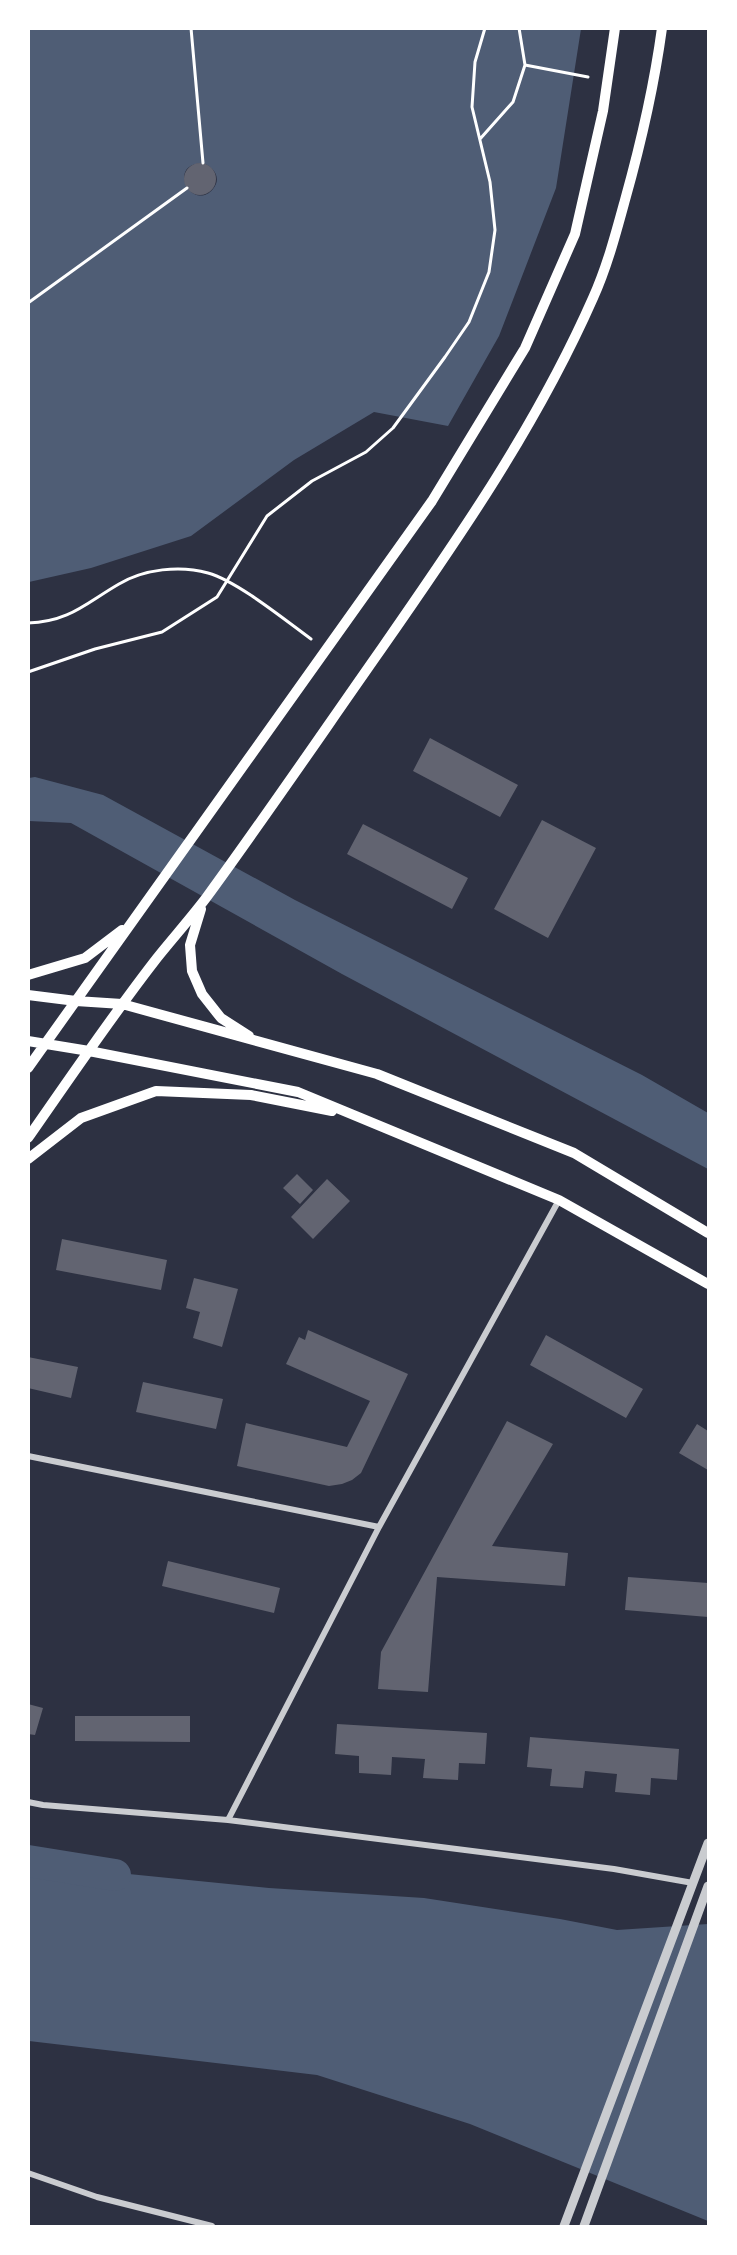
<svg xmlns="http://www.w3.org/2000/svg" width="737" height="2255" font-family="Arial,sans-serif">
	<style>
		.water { fill: #4f5d75; fill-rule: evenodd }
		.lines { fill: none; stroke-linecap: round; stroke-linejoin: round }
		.river { stroke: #4f5d75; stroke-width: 32 }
		.building { fill: #626471 }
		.path { stroke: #fff; stroke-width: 3 }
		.minor { stroke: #caccd0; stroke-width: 6 }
		.tertiary { stroke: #caccd0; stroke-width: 9 }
		.secondary { stroke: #fff; stroke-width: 10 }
	</style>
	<rect width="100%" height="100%" fill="#2d3142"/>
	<path class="water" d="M28,29H581L556,188L499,336L448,426L374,412L294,460L191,536L91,568L29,582ZM203,163C214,167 222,178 213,189C193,213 165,164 203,163Z
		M35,777L103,795L295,900L642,1075L708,1113V1169L342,974L71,823L29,821V778Z
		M29,1864L269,1888L424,1898L560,1919L617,1930L708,1924V2221L470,2124L317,2075L29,2041Z"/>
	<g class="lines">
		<path class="river" d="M28,1861L115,1875"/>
	</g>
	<path class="building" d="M184 179a16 16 0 1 1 32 0a16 16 0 1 1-32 0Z
		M430,738L518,785L500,817L413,771Z
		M542,820L596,848L548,938L494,909Z
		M363,824L468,878L452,909L347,854Z
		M297,1174L313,1190L300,1204L283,1188Z
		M327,1179L350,1201L313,1239L291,1217Z
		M62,1239L167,1260L161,1290L56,1270Z
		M194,1278L238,1289L222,1347L193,1338L200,1312L186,1308Z
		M308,1330L408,1374L361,1473L352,1480L342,1484L329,1486L237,1466L246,1423L347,1447L370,1401L286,1364L299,1337L305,1340Z
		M546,1335L643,1389L626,1418L530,1365Z
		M28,1357L78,1367L71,1398L28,1388Z
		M143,1382L223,1399L216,1429L136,1412Z
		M507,1421L553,1444L492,1546L568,1553L565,1586L437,1577L428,1692L378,1689L381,1652Z
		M697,1424L708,1431V1470L679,1453Z
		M168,1561L280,1588L274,1613L162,1586Z
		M628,1577L708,1583V1617L625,1610Z
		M28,1704L43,1708L35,1735L28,1734Z
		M75,1716H190V1742L75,1741Z
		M337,1724L487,1733L485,1764L459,1763L458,1780L423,1778L425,1759L392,1757L391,1775L359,1773V1756L335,1754Z
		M530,1737L679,1749L677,1780L651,1778L650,1795L615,1792L617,1774L585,1771L583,1788L550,1786L552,1769L527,1767Z"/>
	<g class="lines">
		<path class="path" d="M191,28L203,163
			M525,65L588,77
			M480,139L513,102L525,65L519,28
			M28,303L187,188
			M28,623C69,622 86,603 119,584C144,569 180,565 208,573C237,581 285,620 311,639
			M28,672L95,649L162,632L217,597L267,516L312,481L366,452L393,428L445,357L469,322L489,272L495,230L490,182L472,107L475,62L485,28"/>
		<path class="minor" d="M28,1456L379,1527L559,1200
			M28,1802L43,1805L228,1820L379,1527
			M228,1820L614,1869L693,1883
			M28,2173L97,2197L212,2226"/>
		<path class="tertiary" d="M564,2226L708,1843
			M584,2226L708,1886"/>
		<path class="secondary" d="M201,909L190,945L192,971L202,994L221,1018L249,1036
			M28,975L85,958L122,930
			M28,995L76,1001L122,1004L377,1074L574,1153L708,1233
			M28,1041L89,1051L298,1092L559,1200L708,1284
			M28,1068L432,501L525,348L575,234L603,111L615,28
			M28,1138C70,1078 111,1017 157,958C173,938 190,919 206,898C266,816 323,732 382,648C460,536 537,425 593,298C607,267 616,233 625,200C641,143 654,87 662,28
			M28,1159L81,1118L156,1091L251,1095L332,1111"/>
	</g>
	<rect width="737" height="2255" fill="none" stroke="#ffffff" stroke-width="60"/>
</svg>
